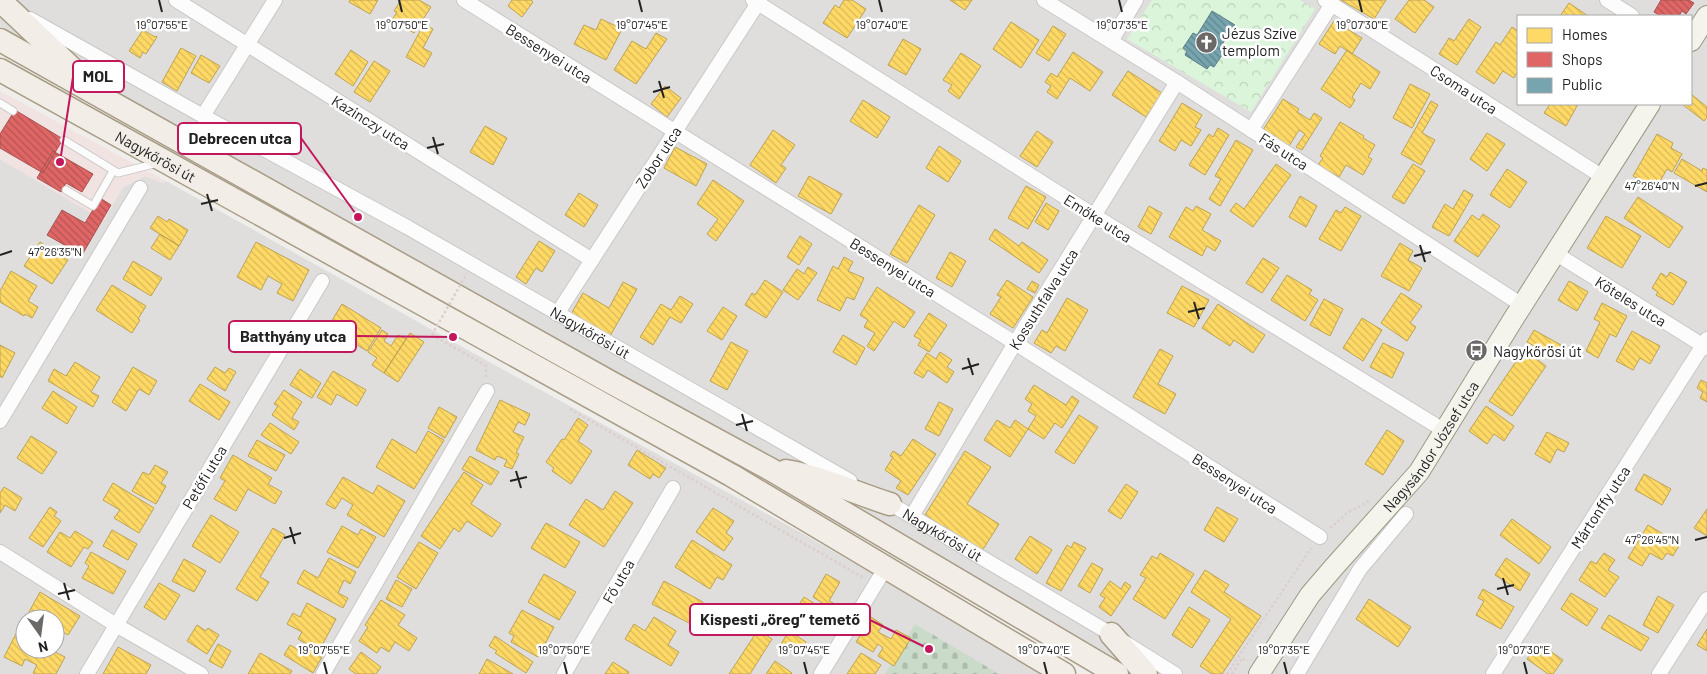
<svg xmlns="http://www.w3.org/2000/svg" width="1707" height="674" font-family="Barlow,sans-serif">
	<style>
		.residential { fill: #dfdedc; fill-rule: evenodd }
		.commercial { fill: #f1e3e1 }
		.cemetery { fill: url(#cemetery-stones) }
		.park { fill: url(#park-crowns) }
		.homes { fill: url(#homes-back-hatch); stroke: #bda252 }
		.shops { fill: url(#shops-back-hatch); stroke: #a75252 }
		.public { fill: url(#public-back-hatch); stroke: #5d7e85 }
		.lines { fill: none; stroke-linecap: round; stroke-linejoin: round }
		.lane-casing { stroke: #c9c8c7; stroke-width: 9 }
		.street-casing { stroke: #c9c8c7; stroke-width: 16 }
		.secondary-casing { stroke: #999a82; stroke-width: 22 }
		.primary-casing { stroke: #a79c86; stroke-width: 25 }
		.path { stroke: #dccecd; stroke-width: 2.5; stroke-dasharray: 2.5 2.5; stroke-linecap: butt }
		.lane { stroke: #fdfcfc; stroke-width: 7 }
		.street { stroke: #fdfcfc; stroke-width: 14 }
		.secondary { stroke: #f4f4ed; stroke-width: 20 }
		.primary { stroke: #f3ede7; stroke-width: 22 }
		.path-bridge { stroke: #dccecd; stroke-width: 2.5; stroke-dasharray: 2.5 2.5; stroke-linecap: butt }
		.ticks { fill: none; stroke: #222; stroke-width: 2 }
		.labels { text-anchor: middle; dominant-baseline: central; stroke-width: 5; stroke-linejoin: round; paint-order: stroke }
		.poi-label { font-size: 15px; fill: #222; stroke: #fff; text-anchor: start }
		.street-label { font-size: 15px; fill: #222; stroke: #fff }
		.ticks-label { font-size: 12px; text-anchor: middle; fill: #222; stroke: #fff; stroke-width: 5; stroke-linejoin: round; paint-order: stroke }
		.leader { fill: none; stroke: #c2185b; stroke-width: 2 }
		.callout-dot { fill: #c2185b; stroke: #fff; stroke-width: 2 }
		.callout { fill: #fff; stroke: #c2185b; stroke-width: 2 }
		.callout-label { font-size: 16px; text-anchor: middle; font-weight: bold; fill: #222 }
	</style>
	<defs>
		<pattern id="cemetery-stones" width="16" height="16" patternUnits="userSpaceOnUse" patternTransform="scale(1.25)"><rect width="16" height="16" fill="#cadbca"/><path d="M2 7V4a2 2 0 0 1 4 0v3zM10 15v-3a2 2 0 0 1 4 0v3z" fill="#adbcad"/></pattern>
		<pattern id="park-crowns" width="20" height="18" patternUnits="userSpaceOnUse" patternTransform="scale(1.25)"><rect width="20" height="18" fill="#daf5da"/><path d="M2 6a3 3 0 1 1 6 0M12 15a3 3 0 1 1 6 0" fill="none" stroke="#bbd2bb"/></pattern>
		<pattern id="homes-back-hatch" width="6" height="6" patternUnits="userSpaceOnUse" patternTransform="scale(1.25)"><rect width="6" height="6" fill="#ffd966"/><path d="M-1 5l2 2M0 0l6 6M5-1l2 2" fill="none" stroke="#daba58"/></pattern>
		<pattern id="shops-back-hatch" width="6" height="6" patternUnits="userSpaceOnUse" patternTransform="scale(1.25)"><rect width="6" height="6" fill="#e06666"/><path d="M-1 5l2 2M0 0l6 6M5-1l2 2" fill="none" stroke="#b55454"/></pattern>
		<pattern id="public-back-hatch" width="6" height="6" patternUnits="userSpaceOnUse" patternTransform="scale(1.25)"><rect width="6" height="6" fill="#76a5af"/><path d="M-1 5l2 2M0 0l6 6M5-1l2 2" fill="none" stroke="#60868e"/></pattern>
	</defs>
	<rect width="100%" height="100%" fill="#f0eeeb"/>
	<path class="residential" d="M0,0H1707V674H1140L907,537L0,26ZM1518,16H1691V104H1518Z
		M0,159L104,220L123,187L145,176L163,183L166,181L502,369L800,532L1044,674H0ZM25,619H55V649H25Z"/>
	<path class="commercial" d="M0,91L166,181L163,183L145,176L123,187L104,221L0,159Z"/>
	<path class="cemetery" d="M915,624L999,674H885Z"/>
	<path class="park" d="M1152,0H1300L1315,9L1251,112L1127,39Z"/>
	<path class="homes" d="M350,0H378L370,14L349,2Z
		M401,0H419L431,7L414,33L392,20L397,12L394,11Z
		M512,0H531L533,2L522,17L508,6Z
		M844,0H852L866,9L847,38L823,23L835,5L839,8Z
		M950,0H972L965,10Z
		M1341,0H1386L1374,19Z
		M1409,0H1424L1434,7L1415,33L1395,19Z
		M1569,3L1588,16H1560Z
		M601,19L622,29L606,60L574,44L584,25L596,30Z
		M1469,19L1481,27L1457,65L1439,54L1449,38L1454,41Z
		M1334,21L1362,38L1352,54L1340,46L1335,54L1319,44Z
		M1011,22L1039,40L1021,68L993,49Z
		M424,24L433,29L423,48L432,53L424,67L406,57Z
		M1053,26L1066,34L1049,61L1036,53Z
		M1512,27L1518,31V71L1514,78L1503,71L1494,84L1476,72L1496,42L1500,45Z
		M143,30L155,37L156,36L157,37L146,54L143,52L140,58L129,51Z
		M656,33L667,39L636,84L614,70L632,41L646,49Z
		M903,39L921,49L906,75L888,65Z
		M181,48L196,56L177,91L162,82Z
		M351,50L368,62L353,86L335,74Z
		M1347,50L1380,72L1370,89L1361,83L1352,97L1355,100L1350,108L1321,89Z
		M1073,52L1103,72L1090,91L1070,78L1057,99L1047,92L1051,86L1045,82L1051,73L1057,77Z
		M961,53L981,66L959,99L948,91L952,85L943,80Z
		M201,55L220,66L209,83L191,73Z
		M374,61L390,71L370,102L354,92Z
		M1128,71L1162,93L1146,117L1112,95Z
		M1410,84L1430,94L1412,128L1393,118Z
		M665,86L681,98L667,117L651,104Z
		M1691,94L1707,107V117L1704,121L1682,104H1691Z
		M1283,99L1299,109L1297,112L1310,120L1314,113L1322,118L1302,150L1296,147L1305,134L1299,130L1289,146L1263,130Z
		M863,100L890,117L877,138L850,121Z
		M1431,101L1438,105L1422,133L1435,140L1421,165L1401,154Z
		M1182,103L1202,115L1195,127L1201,130L1191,146L1181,140L1175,151L1159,141Z
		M1550,104H1578L1566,126L1544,113Z
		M1340,122L1364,136L1363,138L1375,145L1368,157L1372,159L1363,175L1346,165L1339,177L1318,165L1323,158L1320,156Z
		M485,126L507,138L493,165L470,152Z
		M1218,128L1229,135L1205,175L1189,165L1209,134L1213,137Z
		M773,130L795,145L781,165L786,168L776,183L750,165Z
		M1037,131L1053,142L1037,167L1020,156Z
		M1487,133L1505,144L1487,171L1470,159Z
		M1657,134L1673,143L1671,148L1682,154L1672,172L1667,169L1656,188L1633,176Z
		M1236,140L1253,150L1220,206L1209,199L1221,179L1215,176Z
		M939,146L961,161L948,182L926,168Z
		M675,147L707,164L696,186L664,168Z
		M1682,159L1702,171L1703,168L1707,170V192L1674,173Z
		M1276,164L1291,175L1253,227L1230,211L1236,203L1244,209Z
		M1413,164L1425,171L1404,204L1392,197Z
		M1507,169L1527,182L1510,208L1490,195Z
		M809,176L842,194L831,214L798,196Z
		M713,180L744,201L716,241L707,234L718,219L697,204Z
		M1026,186L1046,197L1028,229L1008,218Z
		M1464,190L1473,195L1449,236L1432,227L1445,204L1453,209Z
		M579,193L598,205L584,227L565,215Z
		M1300,196L1317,206L1306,227L1289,217Z
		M1638,197L1683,227L1669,248L1624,218Z
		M1046,203L1059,211L1048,230L1035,222Z
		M919,205L935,215L907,263L890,254Z
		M1149,206L1162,213L1151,234L1138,227Z
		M1196,206L1211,214L1202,230L1221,241L1215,251L1207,246L1202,256L1169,237L1186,207L1193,211Z
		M1345,207L1361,216L1341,251L1319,239L1336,210L1341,213Z
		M1483,214L1500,226L1478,257L1454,241L1472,215L1479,220Z
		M158,216L167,222L169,219L188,230L179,246L150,228Z
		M1606,216L1641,236L1622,268L1587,248Z
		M995,229L1019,246L1022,242L1048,260L1039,273L989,239Z
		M160,234L179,246L170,260L151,248Z
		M800,236L812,244L799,265L787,257Z
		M539,241L555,251L542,272L536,268L526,284L516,277Z
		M40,242L68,260L52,284L24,266Z
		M256,242L309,270L293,301L277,293L282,284L268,276L261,290L237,277Z
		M1400,243L1413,251L1408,260L1422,268L1409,291L1381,276Z
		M950,252L966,261L952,287L936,278Z
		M844,257L853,262L848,271L864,278L854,300L847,297L840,311L817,300L833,266L838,269Z
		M1263,258L1279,268L1262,293L1246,283Z
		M133,261L162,278L151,296L123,279Z
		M808,267L817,273L798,300L783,290L797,269L804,274Z
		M11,271L37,286L28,301L38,307L32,318L25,314L24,316L0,302V291Z
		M1670,272L1687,282L1673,305L1656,295L1658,292L1652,288L1661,273L1667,277Z
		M1287,275L1312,290L1309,294L1318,300L1305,321L1271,300Z
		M765,280L783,292L766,318L745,305L752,293L755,295Z
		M1007,280L1033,297L1013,328L990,314L1001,297L997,295Z
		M1032,281L1039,285L1035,293L1027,289Z
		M1569,281L1588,292L1577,311L1558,300Z
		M623,282L637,289L610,336L571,314L583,293L609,308Z
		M112,285L146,306L138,319L140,320L132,333L96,310Z
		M1182,286L1209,300L1194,327L1167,313Z
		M877,287L915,312L904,328L894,321L874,351L867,346L875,333L864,327L868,320L860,315Z
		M1401,293L1422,306L1410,323L1416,327L1407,341L1381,323Z
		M680,296L693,304L681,323L670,317L653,345L640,337L661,304L671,310Z
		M1067,298L1088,310L1065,351L1056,346L1051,353L1034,343L1042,330L1047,333Z
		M1324,299L1343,309L1330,336L1310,325Z
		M1602,303L1627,316L1616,337L1610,334L1598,358L1586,351L1600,322L1594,319Z
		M342,304L381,328L367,351L328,327Z
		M1218,304L1265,335L1253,353L1234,340L1230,346L1202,328Z
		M723,307L737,316L722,340L707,331Z
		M929,313L947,325L929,352L918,345L921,340L914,336Z
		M1362,318L1382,330L1363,361L1343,348Z
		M382,330L388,334L384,341L391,346L398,335L406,339L384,373L372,365L377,358L368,352Z
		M1534,330L1561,345L1554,358L1527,342Z
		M1632,331L1660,346L1650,364L1640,358L1633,370L1616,361Z
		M410,333L424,342L398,382L384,373Z
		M843,335L865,348L856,365L833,352Z
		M731,342L748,351L727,390L710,381Z
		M1383,343L1404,353L1392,378L1370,367Z
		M0,345L15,353L2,378L0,376Z
		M1160,349L1173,356L1158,384L1176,394L1165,414L1133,397Z
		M1524,350L1546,366L1512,416L1489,401Z
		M940,352L952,360L947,367L954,372L947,383L928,370L923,378L914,373L927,353L936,359Z
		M75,362L100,377L91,392L99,396L93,407L48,381L54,369L66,376Z
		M133,367L157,381L149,395L139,389L126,411L112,402Z
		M215,367L225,373L229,368L236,372L225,391L207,379Z
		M300,369L321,383L312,398L290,385Z
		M333,371L366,390L357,406L337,394L331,405L317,397Z
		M1701,380L1707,383V402L1700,398L1703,392L1697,388Z
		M200,384L230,402L219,420L189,401Z
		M1034,385L1066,405L1072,396L1079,401L1062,428L1055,423L1044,439L1028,429L1036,416L1028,411L1032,404L1025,399Z
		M284,390L302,402L292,418L299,422L294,430L272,415L278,406L274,404Z
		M53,391L77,407L67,424L42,408Z
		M500,400L530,414L525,425L518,422L513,432L524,437L516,453L519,454L512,469L504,466L507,460L497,456L495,460L476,450Z
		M939,402L953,409L939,436L925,429Z
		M1486,406L1514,426L1504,441L1494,434L1487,444L1469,431Z
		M439,407L457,417L445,438L428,428Z
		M1079,415L1098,427L1074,464L1055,452Z
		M578,418L588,425L578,441L592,451L571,484L552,471L554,468L546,462L562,439L564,440Z
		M997,420L1010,428L1015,420L1028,429L1010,457L984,440Z
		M270,423L299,442L291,454L261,435Z
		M1387,430L1404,441L1383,475L1365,464Z
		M428,431L444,440L414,489L376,467L392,439L416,453Z
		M1547,432L1569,443L1564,452L1557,449L1550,463L1535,454Z
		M31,436L57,452L42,474L17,458Z
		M913,439L936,454L908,495L896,488L901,481L885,470L893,457L890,456L893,451L901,456Z
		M257,440L285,455L276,471L248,456Z
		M637,450L666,468L659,478L653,474L650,479L628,465Z
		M965,451L991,467L967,504L999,524L982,551L925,515Z
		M233,455L272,478L268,484L282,492L275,504L248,489L236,511L214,499L225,481L220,478Z
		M470,456L499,472L491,485L462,469Z
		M155,465L168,472L161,483L166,486L156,504L132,491L143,472L149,475Z
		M464,472L483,485L471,504L501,524L492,537L467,521L459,532L454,528L440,549L421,536Z
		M1644,474L1671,489L1662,505L1635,490Z
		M343,477L373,494L378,485L405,501L384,537L347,515L353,505L342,498L335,509L326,504Z
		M113,483L154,508L139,533L114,518L120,510L103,500Z
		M1126,484L1138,492L1121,519L1108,511Z
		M4,487L22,498L15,511L5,505L0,513V493Z
		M615,491L633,503L604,547L569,525L586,499L603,510Z
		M50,507L57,512L54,516L61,521L43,547L29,538Z
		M1217,507L1238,519L1224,542L1204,530Z
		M713,508L734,521L726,533L733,538L724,551L696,532Z
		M1707,509V536L1694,528Z
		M211,515L239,532L220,563L192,546Z
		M1512,519L1551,547L1539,564L1500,535Z
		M546,523L580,542L565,568L531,548Z
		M1648,525L1680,544L1673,556L1667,553L1662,560L1650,553L1642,566L1628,558Z
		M342,526L358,535L361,529L376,537L358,568L327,552Z
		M273,528L285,535L260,577L269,582L257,601L236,589Z
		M112,530L137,544L128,560L103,546Z
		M75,531L93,542L88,549L84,547L71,567L47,552L60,532L70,538Z
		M1030,536L1052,550L1037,574L1015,559Z
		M692,540L732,565L723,580L717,577L710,589L675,567Z
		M419,542L438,553L416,589L397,577Z
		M1074,542L1086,548L1061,591L1046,583L1067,545L1071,548Z
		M91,552L126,571L113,594L82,578L89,566L85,563Z
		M1160,553L1194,574L1165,619L1133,599L1146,578L1140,575L1152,556L1157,559Z
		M1604,553L1615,560L1608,570L1619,577L1605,597L1579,580L1591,561L1596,564Z
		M329,558L356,572L350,584L344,580L338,593L348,598L343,608L297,583L304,570L318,578Z
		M1506,558L1530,574L1520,591L1495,575Z
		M184,559L206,571L194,592L172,581Z
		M1092,563L1103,569L1090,593L1078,586Z
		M1205,570L1229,585L1224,592L1261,616L1222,674H1212L1200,666L1231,619L1191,592Z
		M544,574L576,592L559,620L528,602Z
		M826,574L840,582L829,601L835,604L832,609L813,597Z
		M396,580L412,589L402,607L386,599Z
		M664,581L703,602L691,624L652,604Z
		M1110,581L1121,589L1125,582L1131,586L1111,616L1099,607L1105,598L1100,595Z
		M159,583L180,595L165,620L144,607Z
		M1483,589L1514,607L1501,629L1476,615L1484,601L1478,598Z
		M40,592L80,616L68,635L55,627V619H30L28,618L31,613L29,612Z
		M1571,593L1598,609L1587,626L1561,609Z
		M1658,596L1674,605L1658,633L1643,625Z
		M804,597L831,614L821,629L794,612Z
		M1369,599L1411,627L1398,647L1356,619Z
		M381,600L405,615L398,625L417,638L409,651L395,642L389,652L381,647L377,653L359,641L368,627L365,625Z
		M307,603L336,619L319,651L298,639L302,632L287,624L293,613L300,617Z
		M1189,607L1210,620L1192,648L1172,635Z
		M522,610L554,627L538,657L511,642L514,636L509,633Z
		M1609,615L1649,638L1641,651L1601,628Z
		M654,617L676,631L668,645L679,652L671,666L625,639L634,624L645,631Z
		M871,617L883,625L878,632L891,639L896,630L911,638L894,666L878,656L883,648L878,644L873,652L856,642Z
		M197,625L206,631L208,628L219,635L207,654L187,641Z
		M1707,629V651L1697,645Z
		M758,630L772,639L750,674H729Z
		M789,631L806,642L798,655L781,644Z
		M17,632L25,636V649H49L65,657L56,674H35L33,673L37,665L25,659L22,666L4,657Z
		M495,636L533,662L526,673L495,653L497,651L489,646Z
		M218,644L231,651L222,668L209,661Z
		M1540,644L1563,660L1553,674H1548L1527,659L1534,649L1536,651Z
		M290,645L302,652L305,647L322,657L313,673L284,655Z
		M118,647L151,665L146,674H103Z
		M361,652L381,667L376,674H356L349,669Z
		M260,653L292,671L290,674H248Z
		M861,653L881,665L875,674H847Z
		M487,659L513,674H479Z
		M775,661L792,673L791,674H766Z
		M613,662L629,672L628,674H605Z"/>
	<path class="shops" d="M1661,0H1689L1694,3L1686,14L1682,11L1679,16H1661L1654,12Z
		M15,110L63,139L43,173L0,148V134Z
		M53,151L93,174L82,192L66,183L61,192L37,178Z
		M100,198L111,205L82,255L47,235L62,210L85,223Z"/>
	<path class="public" d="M1212,11L1235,25L1219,49L1224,52L1214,67L1210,65L1207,69L1185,55L1187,51L1183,48L1193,33L1197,35Z"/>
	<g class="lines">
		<defs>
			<path id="lane" d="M0,103L13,111
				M64,140L118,173L158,163
				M66,190L93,206L113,171"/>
			<g id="street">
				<path d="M176,0L592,260"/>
				<path d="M464,0L1015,343L1320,537"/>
				<path d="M753,0L1095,216L1445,431"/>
				<path d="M1044,0L1177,82L1522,305"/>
				<path d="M1325,0L1603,177"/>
				<path d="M1607,0L1632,16"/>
				<path id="s1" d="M30,19L203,116L407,227L850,481"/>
				<path d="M1111,41L1136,0"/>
				<path d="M203,116L275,0"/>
				<path d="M1251,130L1332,4"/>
				<path d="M1555,253L1707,348"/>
				<path d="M557,314L760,0"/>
				<path d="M0,421L140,188"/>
				<path id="s2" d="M884,500L1111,634L1175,674"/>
				<path d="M912,516L1015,343L1177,82"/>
				<path d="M0,552L116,625L201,674"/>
				<path d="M87,674L322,281"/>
				<path d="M323,674L487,391"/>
				<path d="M564,674L673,488"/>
				<path d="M821,674L886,567"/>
				<path d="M1297,674L1360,569L1406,514"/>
				<path d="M1493,674L1707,339"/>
				<path d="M1659,674L1707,599"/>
			</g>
			<g id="secondary">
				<path d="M1691,41L1707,16"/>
				<path id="s3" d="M1259,674L1310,595L1334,567L1419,472L1514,318L1650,104"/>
			</g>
			<g id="primary">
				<path d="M6,6L81,77"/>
				<path d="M0,40L610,382L770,469L1117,674"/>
				<path id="s4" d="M0,70L731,475L1064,674"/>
				<path d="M786,471C822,477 855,493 890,504"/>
				<path d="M1111,634L1146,674"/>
			</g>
		</defs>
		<use href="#lane" class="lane-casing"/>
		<use href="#street" class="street-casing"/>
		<use href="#secondary" class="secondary-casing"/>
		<use href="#primary" class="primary-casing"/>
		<path class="path" d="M432,335L485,365
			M486,377V363
			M570,409L864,578
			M1330,528L1347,513L1369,501
			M1227,674L1311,548
			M1232,674L1242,658L1248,661"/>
		<use href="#lane" class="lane"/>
		<use href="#street" class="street"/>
		<use href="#secondary" class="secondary"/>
		<use href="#primary" class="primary"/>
		<path class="path-bridge" d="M432,335L467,273"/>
	</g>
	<path class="ticks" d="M159,0L162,12M399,0L402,12M639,0L642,12M879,0L882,12M1119,0L1122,12M1359,0L1362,12M659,81L664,98M653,92L670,87M433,137L438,154M427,148L444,144M1695,186L1707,183M207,194L212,211M201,204L218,200M1420,245L1425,262M0,255L12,251M1414,256L1431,252M1194,302L1199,319M1188,312L1205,308M968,358L973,375M962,369L979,364M742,414L747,431M736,425L753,421M516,471L521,488M510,481L527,477M290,527L295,544M284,538L301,533M1695,540L1707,537M1503,578L1508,595M64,583L69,600M1497,589L1514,585M58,594L75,590M324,662L327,674M564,662L567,674M804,662L807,674M1044,662L1047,674M1284,662L1287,674M1524,662L1527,674"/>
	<defs>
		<symbol id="church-disc" viewBox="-11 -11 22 22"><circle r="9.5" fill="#6a6968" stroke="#fff"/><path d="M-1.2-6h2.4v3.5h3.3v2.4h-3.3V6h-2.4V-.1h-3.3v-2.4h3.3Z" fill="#fff"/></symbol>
		<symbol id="bus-disc" viewBox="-11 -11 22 22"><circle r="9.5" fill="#6a6968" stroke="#fff"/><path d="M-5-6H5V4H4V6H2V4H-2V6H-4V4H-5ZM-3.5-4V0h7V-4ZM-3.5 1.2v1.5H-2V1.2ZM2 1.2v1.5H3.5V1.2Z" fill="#fff"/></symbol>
	</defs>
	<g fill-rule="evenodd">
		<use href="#church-disc" x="1194" y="30" width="25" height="25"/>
		<use href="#bus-disc" x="1464" y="338" width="25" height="25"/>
	</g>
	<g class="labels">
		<g class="poi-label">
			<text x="1222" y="33">Jézus Szíve<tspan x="1222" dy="17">templom</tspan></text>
			<text x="1493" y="351">Nagykőrösi út</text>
		</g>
		<g class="street-label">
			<text transform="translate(549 53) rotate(32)">Bessenyei utca</text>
			<text transform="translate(1464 89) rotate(33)">Csoma utca</text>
			<text transform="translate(371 122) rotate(32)">Kazinczy utca</text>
			<text transform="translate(1284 151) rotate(33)">Fás utca</text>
			<text stroke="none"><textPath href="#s4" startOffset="178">Nagykőrösi út</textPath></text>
			<text transform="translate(658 157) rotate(-57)">Zobor utca</text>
			<text transform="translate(1098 218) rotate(32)">Emőke utca</text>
			<text transform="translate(893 267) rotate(32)">Bessenyei utca</text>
			<text transform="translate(1043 299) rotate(-58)">Kossuthfalva utca</text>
			<text transform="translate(1631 301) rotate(32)">Köteles utca</text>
			<text stroke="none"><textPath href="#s1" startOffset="642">Nagykőrösi út</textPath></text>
			<text stroke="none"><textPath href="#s3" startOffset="286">Nagysándor József utca</textPath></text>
			<text transform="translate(204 477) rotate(-59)">Petőfi utca</text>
			<text transform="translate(1235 483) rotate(33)">Bessenyei utca</text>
			<text transform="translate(1600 507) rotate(-57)">Mártonffy utca</text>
			<text stroke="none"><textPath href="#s2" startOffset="68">Nagykőrösi út</textPath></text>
			<text transform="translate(618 581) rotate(-60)">Fő utca</text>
		</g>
	</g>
	<g class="ticks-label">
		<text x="882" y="29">19°07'40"E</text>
		<text x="1122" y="29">19°07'35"E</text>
		<text x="162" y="29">19°07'55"E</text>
		<text x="402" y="29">19°07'50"E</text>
		<text x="642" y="29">19°07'45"E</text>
		<text x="1362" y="29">19°07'30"E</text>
		<text x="1652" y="190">47°26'40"N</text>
		<text x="55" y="256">47°26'35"N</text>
		<text x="1652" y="544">47°26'45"N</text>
		<text x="324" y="654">19°07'55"E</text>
		<text x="564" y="654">19°07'50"E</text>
		<text x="804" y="654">19°07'45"E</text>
		<text x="1044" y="654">19°07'40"E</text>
		<text x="1284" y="654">19°07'35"E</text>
		<text x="1524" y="654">19°07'30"E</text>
	</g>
	<path class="leader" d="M60 162L73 77M358 217L301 138M453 337L356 336M929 649L870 620"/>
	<g class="callout-dot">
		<circle cx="60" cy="162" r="5"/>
		<circle cx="358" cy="217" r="5"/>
		<circle cx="453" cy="337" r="5"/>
		<circle cx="929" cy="649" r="5"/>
	</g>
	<g class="callout">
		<rect x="73" y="61" width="51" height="31" rx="5"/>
		<rect x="178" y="123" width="123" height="31" rx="5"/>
		<rect x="229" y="321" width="127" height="31" rx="5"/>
		<rect x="690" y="604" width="180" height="31" rx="5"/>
	</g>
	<g class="callout-label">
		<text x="98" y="82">MOL</text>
		<text x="240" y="144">Debrecen utca</text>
		<text x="293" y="342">Batthyány utca</text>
		<text x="780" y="625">Kispesti „öreg” temető</text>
	</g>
	<rect x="1517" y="15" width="175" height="90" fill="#ffffff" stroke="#a7a7a7"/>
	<rect x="1527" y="28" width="25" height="15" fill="#ffd966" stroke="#a7a7a7"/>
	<text x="1562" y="40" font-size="15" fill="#222222">Homes</text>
	<rect x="1527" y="52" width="25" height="15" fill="#e06666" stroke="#a7a7a7"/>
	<text x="1562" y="65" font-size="15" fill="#222222">Shops</text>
	<rect x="1527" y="78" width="25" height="15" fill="#76a5af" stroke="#a7a7a7"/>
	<text x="1562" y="90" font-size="15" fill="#222222">Public</text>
	<g transform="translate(40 634) rotate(166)"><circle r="24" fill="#ffffff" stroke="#a7a7a7"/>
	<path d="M0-4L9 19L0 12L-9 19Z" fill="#6a6968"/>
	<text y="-8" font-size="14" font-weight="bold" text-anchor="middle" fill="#222222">N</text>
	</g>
</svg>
